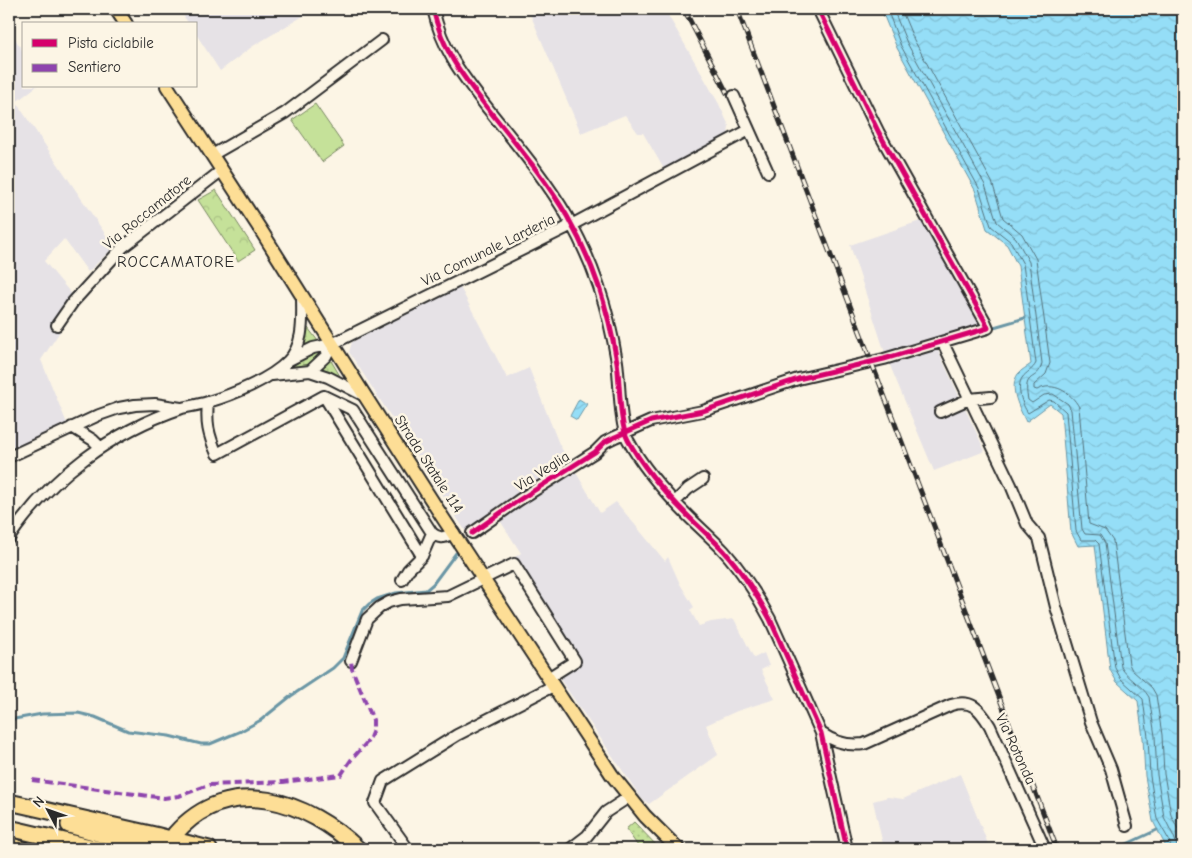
<svg xmlns="http://www.w3.org/2000/svg" width="1192" height="858" font-family="'Comic Neue',sans-serif">
	<style>
		.built { fill: #e6e2e6 }
		.grass { fill: url(#grass-dots); stroke: #788662 }
		.park { fill: url(#park-crowns); stroke: #788662 }
		.garden { fill: #c5e199; stroke: #788662 }
		.water { fill: url(#water-waves); stroke: #6b96a5 }
		.lines { fill: none; stroke-linecap: round; stroke-linejoin: round }
		.shore { stroke: #55737d; stroke-width: 1 }
		.stream { stroke: #6b96a5; stroke-width: 3 }
		.minor-casing { stroke: #2b2b2b; stroke-width: 14 }
		.major-casing { stroke: #2b2b2b; stroke-width: 16 }
		.highway-casing { stroke: #2b2b2b; stroke-width: 19 }
		.minor { stroke: #fcf5e5; stroke-width: 10 }
		.major { stroke: #fdde96; stroke-width: 12 }
		.highway { stroke: #fdde96; stroke-width: 15 }
		.rail-casing { stroke: #2b2b2b; stroke-width: 5 }
		.rail { stroke: #fcf5e5; stroke-width: 3; stroke-dasharray: 9; stroke-linecap: butt }
		.quiet { stroke: #8e44ad; stroke-width: 4; stroke-dasharray: 8 4; stroke-linecap: butt }
		.cycleway-casing { stroke: #fcf5e5; stroke-width: 8 }
		.cycleway { stroke: #d6006c; stroke-width: 5 }
		.labels { text-anchor: middle; dominant-baseline: central; stroke-width: 5; stroke-linejoin: round; paint-order: stroke }
		.street-label { font-size: 15px; fill: #2b2b2b; stroke: #fcf5e5 }
		.neighbourhood-label { font-size: 16px; letter-spacing: 1px; fill: #2b2b2b; stroke: #fcf5e5 }
	</style>
	<defs>
		<pattern id="grass-dots" width="8" height="8" patternUnits="userSpaceOnUse" patternTransform="scale(1.25)"><rect width="8" height="8" fill="#c5e199"/><path d="M2 2h.1M6 6h.1" fill="none" stroke="#a9c184" stroke-width="1.8" stroke-linecap="round"/></pattern>
		<pattern id="park-crowns" width="20" height="18" patternUnits="userSpaceOnUse" patternTransform="scale(1.25)"><rect width="20" height="18" fill="#c5e199"/><path d="M2 6a3 3 0 1 1 6 0M12 15a3 3 0 1 1 6 0" fill="none" stroke="#a9c184"/></pattern>
		<pattern id="water-waves" width="16" height="10" patternUnits="userSpaceOnUse" patternTransform="scale(1.25)"><rect width="16" height="10" fill="#95def7"/><path d="M0 5q4-4 8 0t8 0" fill="none" stroke="#81bfd4"/></pattern>
	</defs>
	<rect width="100%" height="100%" fill="#fcf5e5"/>
	<filter id="ink" filterUnits="userSpaceOnUse"><feTurbulence type="fractalNoise" baseFrequency=".02" numOctaves="2"/><feDisplacementMap in="SourceGraphic" scale="10" xChannelSelector="R" yChannelSelector="G"/><feConvolveMatrix kernelMatrix="1 2 1 2 8 2 1 2 1" color-interpolation-filters="sRGB"/></filter>
	<g filter="url(#ink)">
		<path class="built" d="M179,9H315L253,46L220,71L196,34V24H189Z
			M528,9H666L669,17L719,104L729,126L728,136L664,169L643,133H638L625,115L581,133Z
			M9,29L24,53V86H37L16,102L114,247L88,272L64,239L44,261L79,303L41,360L68,426L9,454Z
			M920,221L925,222L983,326L934,342L985,451L934,471L886,356L850,245Z
			M460,287L507,378L529,368L559,444L600,513L616,502L665,561L668,557L680,584L694,607L690,610L699,626L711,622L734,619L754,658L764,653L769,666L761,670L775,699L737,711L706,725L718,755L649,804L642,799L560,679L579,664L512,559L521,553L499,519L470,538L349,352L352,342Z
			M960,774L990,849H884L873,801L888,797L903,799Z"/>
		<path class="grass" d="M308,328L318,341L303,349L301,347Z
			M317,351H320L321,354L308,366L288,369Z
			M330,359L340,376V377L319,369Z
			M634,822L660,849H640L626,829Z"/>
		<path class="park" d="M216,190L255,250L238,261L198,200Z"/>
		<path class="garden" d="M315,104L344,146L322,162L292,120Z"/>
		<path class="water" d="M881,9H1183V849H1167L1153,821L1145,776L1143,738L1138,701L1117,682L1110,670L1095,545L1078,546L1071,532L1061,413L1050,404L1026,422C1020,409 1008,388 1018,374C1021,370 1027,367 1031,364L1018,266L1007,245L987,229L975,190L897,48Z
			M579,399L587,404L577,420L570,416Z"/>
		<g class="lines">
			<path class="shore" d="M887,9L901,46L979,188L991,226L1011,242L1023,264L1036,363C1033,370 1026,372 1022,378C1016,387 1022,405 1028,413L1049,400L1054,401L1066,412L1076,531L1081,540H1095L1099,544L1115,668L1121,679L1143,699L1148,737L1150,776L1157,819L1169,840L1171,849
				M893,9L907,43L985,185L997,222L1016,238L1029,262L1042,363C1038,384 1022,369 1028,400L1032,403L1044,395L1053,394L1068,404L1071,410L1082,529L1085,534L1100,535L1105,543L1121,667C1128,679 1142,685 1149,697L1155,736L1157,775L1164,817L1174,837L1178,849
				M901,9L914,40L992,182L1003,218L1022,234L1036,259L1050,363L1046,374L1034,385V389L1037,390C1053,381 1071,392 1079,407L1089,524L1105,530L1113,541L1129,664L1132,670L1152,688L1156,695L1162,735L1164,774L1171,815L1183,839"/>
			<path class="stream" d="M994,327L1025,318
				M9,720L42,714L78,713L95,717L128,731L169,736L201,744H210L241,731L261,720L291,696L333,668L343,658L362,611L369,604L377,599L396,593L426,590L433,584L456,553
				M1116,849L1157,830"/>
			<defs>
				<path id="minor" d="M433,9C443,52 462,75 489,110C516,144 545,178 567,216C594,264 608,307 617,362C620,382 619,423 628,440C643,468 666,494 689,517C700,528 713,539 724,551C742,571 757,595 770,619L821,733L847,849
					M734,96L768,172
					M212,155L285,113L382,40
					M57,325L73,302L123,247L221,171
					M943,343L1011,485L1027,524L1039,538L1056,607L1091,722L1111,769L1127,826
					M289,360L313,348L332,344L564,229L749,130
					M310,371L326,356L332,344
					M272,375L310,371L328,377L365,396
					M324,396L422,556L408,570L402,580
					M208,402C206,423 208,434 217,454L324,396L353,410L432,533C440,540 445,537 454,533
					M940,412L969,399L991,397
					M72,427L93,440L100,447
					M9,457L99,415L119,408L135,405L155,404L181,408
					M675,502L688,489L703,479
					M472,533L519,500L595,452L605,442L615,437L651,421L703,411L798,379L884,359L988,328L985,321L879,133L818,9
					M9,538C50,477 111,432 182,408C190,406 199,405 208,402C232,395 271,379 288,361C305,344 302,317 302,296
					M422,556L432,533
					M351,661L367,619L380,607L389,602L401,599L448,596L514,564L575,661L548,678
					M821,733C834,742 849,746 864,744L951,705C972,699 980,709 990,726L1045,849
					M408,849L375,803L383,781L457,735L553,686
					M570,849L587,836L606,812L629,797"/>
				<path id="major" d="M116,9L126,24
					M167,86L262,232L365,396L443,518L612,775L645,816L678,849"/>
				<path id="highway" d="M9,802L155,835L209,849
					M69,825L155,849
					M9,828L99,849
					M175,834C229,772 308,801 358,849
					M9,845L21,849"/>
			</defs>
			<use href="#minor" class="minor-casing"/>
			<use href="#major" class="major-casing"/>
			<use href="#highway" class="highway-casing"/>
			<use href="#minor" class="minor"/>
			<use href="#major" class="major"/>
			<use href="#highway" class="highway"/>
			<defs>
				<path id="rail" d="M684,9L727,93
					M737,9L1057,849"/>
			</defs>
			<use href="#rail" class="rail-casing"/>
			<use href="#rail" class="rail"/>
			<path class="quiet" d="M32,780L164,798L179,796L209,785L283,782L341,775L351,760L369,740L373,730V720L352,669L351,661"/>
			<defs>
				<path id="cycleway" d="M433,9C443,52 462,75 489,110C516,144 545,178 567,216C594,264 608,307 617,362C620,382 619,423 628,440C643,468 666,494 689,517C700,528 713,539 724,551C742,571 757,595 770,619L821,733L847,849
					M472,533L519,500L595,452L605,442L615,437L651,421L703,411L798,379L884,359L988,328L985,321L879,133L818,9"/>
			</defs>
			<use href="#cycleway" class="cycleway-casing"/>
			<use href="#cycleway" class="cycleway"/>
		</g>
	</g>
	<g class="labels">
		<g class="street-label">
			<text transform="translate(147 212) rotate(-39)">Via Roccamatore</text>
			<text transform="translate(488 250) rotate(-26)">Via Comunale Larderia</text>
			<text transform="translate(429 464) rotate(57)">Strada Statale 114</text>
			<text transform="translate(542 471) rotate(-32)">Via Veglia</text>
			<text transform="translate(1016 749) rotate(65)">Via Rotonda</text>
		</g>
		<g class="neighbourhood-label">
			<text x="176" y="262">ROCCAMATORE</text>
		</g>
	</g>
	<rect width="1192" height="858" fill="none" stroke="#fcf5e5" stroke-width="30"/>
	<rect x="15" y="15" width="1162" height="828" fill="none" stroke="#2b2b2b" stroke-width="2" filter="url(#ink)"/>
	<rect x="22" y="22" width="175" height="65" fill="#fcf5e5" stroke="#a8a49b"/>
	<rect x="32" y="39" width="25" height="8" fill="#d6006c" stroke="#a8a49b"/>
	<text x="68" y="48" font-size="15" fill="#2b2b2b">Pista ciclabile</text>
	<rect x="32" y="64" width="25" height="8" fill="#8e44ad" stroke="#a8a49b"/>
	<text x="68" y="72" font-size="15" fill="#2b2b2b">Sentiero</text>
	<g transform="translate(48 810) rotate(311)" stroke="#fcf5e5" stroke-width="4" paint-order="stroke">
	<path d="M0-4L9 19L0 12L-9 19Z" fill="#2b2b2b"/>
	<text y="-8" font-size="14" font-weight="bold" text-anchor="middle" fill="#2b2b2b">N</text>
	</g>
</svg>
